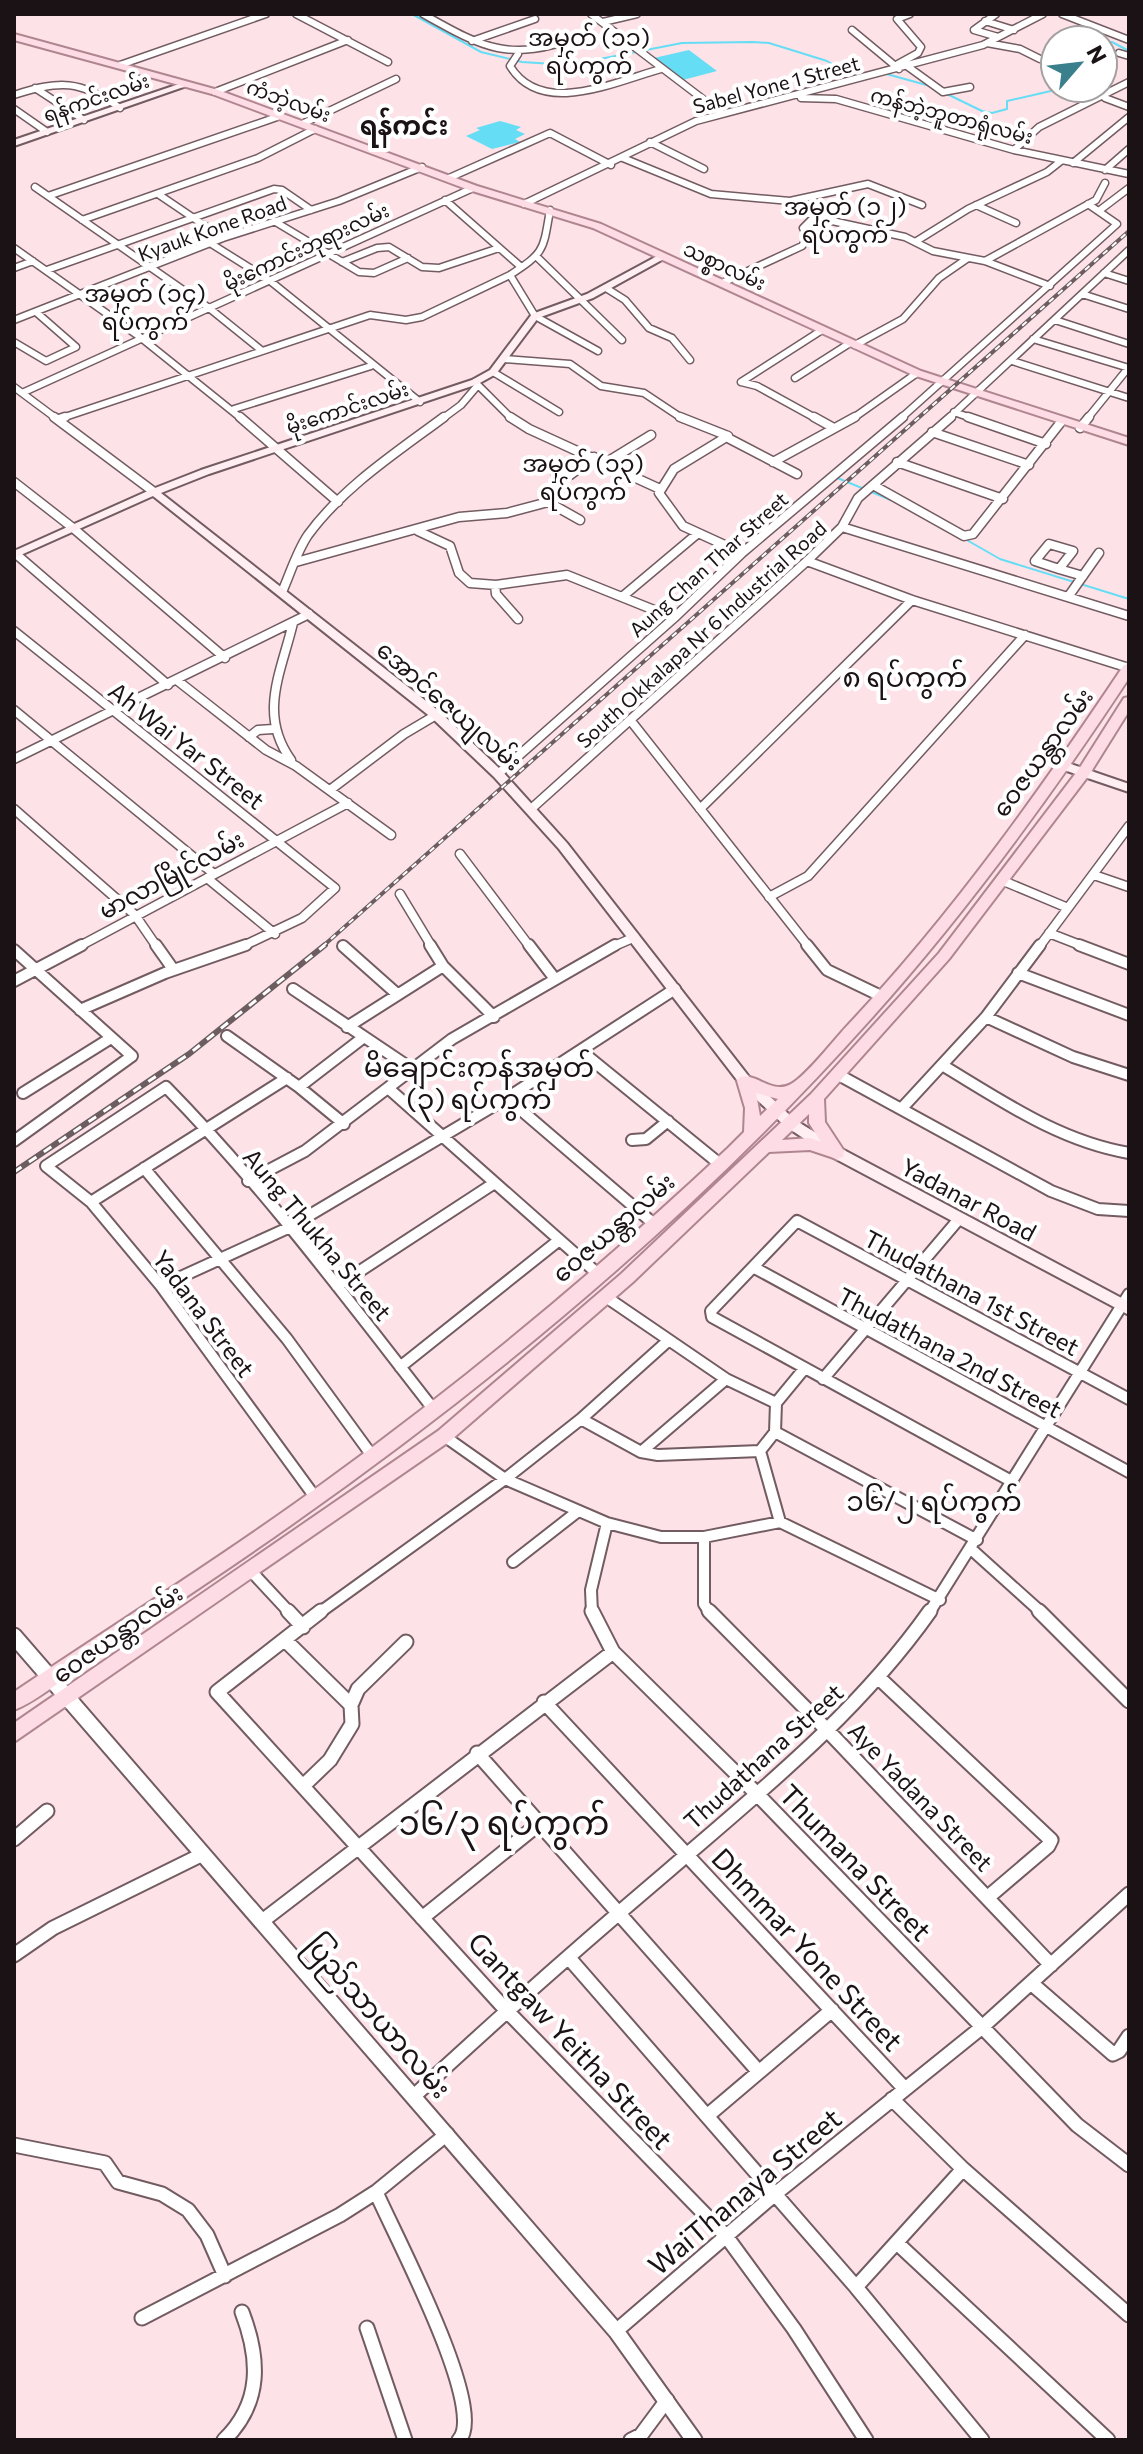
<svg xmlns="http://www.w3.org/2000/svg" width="1143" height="2454" font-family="Commissioner,'Noto Sans Myanmar',sans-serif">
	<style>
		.water { fill: #65def5 }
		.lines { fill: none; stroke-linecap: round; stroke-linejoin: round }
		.stream { stroke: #65def5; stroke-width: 2 }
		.minor-far3-casing { stroke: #725c61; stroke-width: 9 }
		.minor-far2-casing { stroke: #725c61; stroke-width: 11 }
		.minor-far1-casing { stroke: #725c61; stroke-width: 14 }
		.minor-casing { stroke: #725c61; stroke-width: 17 }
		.tertiary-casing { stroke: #725c61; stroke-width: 19 }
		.secondary-casing { stroke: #725c61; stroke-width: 4 }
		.primary-casing { stroke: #af8690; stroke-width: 4 }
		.minor-far3 { stroke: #fff; stroke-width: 6 }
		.minor-far2 { stroke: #fff; stroke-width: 8 }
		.minor-far1 { stroke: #fff; stroke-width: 10 }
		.minor { stroke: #fff; stroke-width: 13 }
		.tertiary { stroke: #fff; stroke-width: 15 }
		.secondary { fill: #ffeef2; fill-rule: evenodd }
		.primary { fill: #fedce5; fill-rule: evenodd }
		.rail-far1-casing { stroke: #6c5d61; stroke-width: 4 }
		.rail-casing { stroke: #6c5d61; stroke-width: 6 }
		.rail-far1 { stroke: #fff; stroke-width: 2; stroke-dasharray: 6; stroke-linecap: butt }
		.rail { stroke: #fff; stroke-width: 3; stroke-dasharray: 9; stroke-linecap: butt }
		.labels { text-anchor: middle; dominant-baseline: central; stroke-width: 8; stroke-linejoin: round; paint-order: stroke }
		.far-street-label { font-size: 20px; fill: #1b1215; stroke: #fff }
		.far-quarter-label { font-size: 24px; fill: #1b1215; stroke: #fff }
		.street-label { font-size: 24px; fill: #1b1215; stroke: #fff }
		.far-district-label { font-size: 26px; font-weight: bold; fill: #1b1215; stroke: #fff }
		.quarter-label { font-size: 28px; fill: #1b1215; stroke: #fff }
		.near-street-label { font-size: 28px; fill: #1b1215; stroke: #fff }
		.near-quarter-label { font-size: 34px; fill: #1b1215; stroke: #fff }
	</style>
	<rect width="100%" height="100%" fill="#fde2e8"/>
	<path class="water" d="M689,50L717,71L683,80L654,58Z
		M500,121L521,127L516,130L525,134L515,139L520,142L492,149L466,136L480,130L476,128Z"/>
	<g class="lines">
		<path class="stream" d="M412,14L481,52L522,62L569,65L682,43L752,42L769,43L827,61L850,75L868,73
			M1103,42H1112L1129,51
			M883,73L930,86
			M947,94L982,111L992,113L1007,109V101L1064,88
			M835,477L891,500
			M965,539L1000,559L1129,599"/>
		<defs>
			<path id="minor-far3" d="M296,14L388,62
				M423,14C485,49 509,62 579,37
				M591,14L720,112
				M996,14L974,30L998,37
				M1062,14L1129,40
				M985,21L1014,30
				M603,22L637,14
				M852,30L899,69
				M472,41L535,19
				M987,43L1020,49L1040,59
				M1119,53L1129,56
				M518,54L510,66C542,118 616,81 661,69
				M898,64L918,53L921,47L897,19L910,14
				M120,65L266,14
				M907,66L943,92L970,87
				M35,88L84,120
				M215,92L348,40
				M14,95C60,80 80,80 120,108
				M801,98L836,99L1014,150L1129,174
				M1105,98L1129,107
				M14,109L47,132
				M302,124L396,79
				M650,142L704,169
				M1014,150L1039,127L1129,82
				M623,158L711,194L790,201L814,217L905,237L933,251L985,261L1050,286
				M1073,163L1129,117
				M1105,170L1129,149
				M449,178L550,133L611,165
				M35,187L209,308L261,350
				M158,194L223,238
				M48,196L280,116
				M445,200L520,266
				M790,201L868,184L922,205
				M524,204L696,121L983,45L1043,14
				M976,205L1016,223
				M550,210C543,251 545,252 510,275L535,316L598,351
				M1100,210L1129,188
				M82,220L258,158L315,129
				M274,221L359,272L374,273L408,258
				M915,242L968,209L1047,172L1061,161
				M210,243L269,280L420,402
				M14,248L140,337L242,419
				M537,257L622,340
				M985,261L1096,200L1105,183
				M342,262L377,248L389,247L422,267L439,268L499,248
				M14,268L33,261
				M47,270L274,189L282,190L311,210
				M1104,273L1129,281
				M722,283L802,246L808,237L803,228L814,217
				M606,288L625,300L649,328L672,338L690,360
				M1082,294L1129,309
				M14,320L223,238L339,201L422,167
				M1055,320L1129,344
				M1033,339L1129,368
				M14,342L46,361L76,347L36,312
				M855,345L903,319L939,278L968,258
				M504,359L570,364L601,386L644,393L683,419
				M1012,361L1129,398
				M493,372L559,412
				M795,378L850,343
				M741,382L757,386L817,419
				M741,382L822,330
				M478,385L512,419
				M14,387L57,419
				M22,393L473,188
				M234,409L371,366
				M954,412L974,419
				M59,419L370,315L406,320L422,317L510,275
				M442,419L461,405L478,385L475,382
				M852,419L917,373
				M900,419L1117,224L1088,204
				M948,419L1129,250
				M1087,419L1129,367"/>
			<path id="minor-far2" d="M54,417L154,492
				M240,417L338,502
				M510,417L529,429L660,489
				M680,417L728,436
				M814,417L832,427
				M968,417L1046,444
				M59,419L65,417
				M1080,428L1089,417
				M932,432L1029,465
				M728,436L674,469L659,493L683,526L742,553
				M728,438L797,474
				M607,462L651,435
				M773,462L855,417
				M897,462L1003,499
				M555,472L570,475L594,457
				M14,482L73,528L225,658
				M873,485L964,536L973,534L1061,422
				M842,527L1129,616
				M418,531L450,546L459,573L470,583L496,585L567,575L674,618
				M1049,544L1073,551L1059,569L1035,561Z
				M16,554L168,685
				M807,561L912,600L1129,668
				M296,562L459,517L507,513L548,502L580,520
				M1059,569L1083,576
				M495,585L496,594L518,619
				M282,592C290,574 297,551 308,535C343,487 397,452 444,417
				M622,597L697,534
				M1068,597L1099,553
				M14,631L335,888L302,918L241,947
				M178,681L266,750L296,766L391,835
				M14,710L214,874
				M631,721L809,947
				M249,737L258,730L273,729
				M14,759L309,614
				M291,760C258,714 281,673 293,623
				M498,774L674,618L742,553L903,417
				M330,790L404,734L436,715
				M14,809L135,915L157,947
				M531,809L807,561L842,527L858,498L951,417
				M700,809L912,600
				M460,854L530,947
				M1094,875L1129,887
				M207,878L275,934
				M1001,880L1068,908
				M400,894L432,947
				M769,897L808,876L1025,635
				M1049,933L1085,947
				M78,947L348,803
				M612,947L635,937
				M1039,947L1129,826"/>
			<path id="minor-far1" d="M156,945L173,969
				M430,945L443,966L494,1017
				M529,945L555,979
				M807,945L827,970L881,996
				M1079,945L1129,964
				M343,946L397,994
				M14,950L132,1056L14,1141
				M1018,973L1129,1015
				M14,981L82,945
				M293,989L412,1069
				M80,1010L165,973L246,945
				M986,1017L1073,1057L1129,1075
				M347,1027L443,966
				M227,1036L299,1087L344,1124
				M581,1051L721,1165
				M942,1065C1002,1101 1059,1141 1129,1153
				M837,1074L1051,1191L1098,1209L1129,1211
				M299,1087L364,1037
				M388,1088L598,1274
				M23,1093L111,1038
				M507,1098L654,1224
				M903,1107L986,1017L1040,945
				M632,1140L646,1139L668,1121
				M144,1168L287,1339L373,1457
				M248,1181L305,1151L452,1039L615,945
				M91,1202L287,1078
				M753,1267L1129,1472
				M161,1286L288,1228L507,1098L675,989
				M337,1286L493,1184
				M606,1297L726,1379L776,1403
				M400,1367L558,1241
				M823,1379L959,1219
				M581,1419L641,1452L658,1455L760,1451
				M775,1432L977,1540
				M444,1436L505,1479L607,1523L661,1537H704L780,1522L940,1600
				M641,1452L726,1379
				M1013,1482L712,1317L711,1311L797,1221L1129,1399
				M315,1497L161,1286L91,1202L46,1166L166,1087C264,1187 348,1300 434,1410
				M780,1522L760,1451L775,1432L776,1403L804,1369
				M704,1537V1604L710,1613
				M971,1549L1042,1613
				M513,1562L577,1512
				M250,1570L290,1613
				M319,1613L505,1479L581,1419L669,1340
				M592,1613L591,1590L607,1523
				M929,1613L1129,1294"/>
			<path id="minor" d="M288,1611L303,1627
				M321,1611L217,1692L506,2010L726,2236L794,2329L866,2440
				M592,1611L613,1652L757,1794L1077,2125L1129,2165
				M709,1611L829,1732L1051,1965
				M1039,1611L1129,1701
				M285,1640L351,1705
				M879,1678L1051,1840L1048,1846L987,1898
				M544,1702L905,2089
				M477,1753L759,2072
				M303,1786L330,1760L352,1724L351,1705L358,1689L406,1642
				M14,1839L47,1811
				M422,1918L540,1823
				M261,1922L613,1652
				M14,1955L53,1928L203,1854
				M569,1958L856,2287L982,2440
				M1031,1983L1113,2054L1119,2051L1129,2036
				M414,2096C497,2019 582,1944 668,1871C762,1790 858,1713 930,1611
				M892,2099L963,2169L1129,2315
				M707,2116L832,2010
				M14,2145L105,2163L118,2182L162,2194L188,2210L207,2235L225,2276
				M376,2192C393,2232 488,2409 459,2440
				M897,2243L1108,2440
				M856,2287L963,2169
				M142,2318L340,2215L376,2192L447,2134
				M367,2328L405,2440
				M616,2331L775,2194L981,2028L1129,1894
				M224,2440C262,2403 260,2359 242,2312
				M631,2440L641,2435L667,2400"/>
			<path id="tertiary" d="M14,1636L616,2331L694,2440"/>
			<path id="secondary" d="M185,82L192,84L14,146V140Z
				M661,254L669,256L593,298L538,318L496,374L478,384L209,474L161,493L440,712L502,771L567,843L750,1078L795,1120L842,1149L1129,1302V1315L832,1157L785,1126L740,1084L559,849L494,777L432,718L153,496L14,558V551L150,490L201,470L472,380L490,370L532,314L587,294Z
				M1065,762L1129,784V792L1061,769V763Z"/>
			<path id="primary" d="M14,34L218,90L477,186L601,224L921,371L1129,438V445L913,375L593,228L469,190L212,94L14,40Z
				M1129,664V678C1050,798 965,914 869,1021C681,1231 459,1412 226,1570C177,1603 128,1636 79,1669C58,1682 37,1701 14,1710V1692C118,1622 225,1555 326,1481C467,1379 601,1267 728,1148L744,1132L745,1108L737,1081L740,1077C758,1073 771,1095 791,1084C806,1076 833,1041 846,1027C951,916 1039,792 1124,665ZM756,1093L778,1099L760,1116Z
				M1129,697V711L1089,775L949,959L824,1099L825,1122L844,1151L843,1157L837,1159L810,1150L769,1152L633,1282L450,1441L14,1742V1723L438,1431L621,1274L811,1094L939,953L1079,769L1124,698ZM809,1114V1123L821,1142L811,1138L782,1140Z"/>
		</defs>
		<use href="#minor-far3" class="minor-far3-casing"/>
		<use href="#minor-far2" class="minor-far2-casing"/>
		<use href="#minor-far1" class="minor-far1-casing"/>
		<use href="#minor" class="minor-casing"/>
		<use href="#tertiary" class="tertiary-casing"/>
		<use href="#secondary" class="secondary-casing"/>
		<use href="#primary" class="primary-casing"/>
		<use href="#minor-far3" class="minor-far3"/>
		<use href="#minor-far2" class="minor-far2"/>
		<use href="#minor-far1" class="minor-far1"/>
		<use href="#minor" class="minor"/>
		<use href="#tertiary" class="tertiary"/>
		<use href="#secondary" class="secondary"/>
		<use href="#primary" class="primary"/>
		<defs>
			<path id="rail-far1" d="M322,947L1129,231"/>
			<path id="rail" d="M14,1172L189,1054L325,945"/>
		</defs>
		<use href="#rail-far1" class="rail-far1-casing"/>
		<use href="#rail" class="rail-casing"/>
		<use href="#rail-far1" class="rail-far1"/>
		<use href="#rail" class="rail"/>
	</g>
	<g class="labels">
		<g class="far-street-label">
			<text transform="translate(776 84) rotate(-15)">Sabel Yone 1 Street</text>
			<text transform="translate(96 97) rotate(-19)">ရန်ကင်းလမ်း</text>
			<text transform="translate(289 100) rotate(20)">ကံဘဲ့လမ်း</text>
			<text transform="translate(952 115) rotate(15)">ကန်ဘဲ့ဘူတာရုံလမ်း</text>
			<text transform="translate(212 228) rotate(-20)">Kyauk Kone Road</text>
			<text transform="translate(306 246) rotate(-25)">မိုးကောင်းဘုရားလမ်း</text>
			<text transform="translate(725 265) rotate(25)">သစ္စာလမ်း</text>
			<text transform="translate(347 407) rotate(-18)">မိုးကောင်းလမ်း</text>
			<text transform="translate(708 564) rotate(-42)">Aung Chan Thar Street</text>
			<text transform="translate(701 634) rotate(-42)">South Okkalapa Nr 6 Industrial Road</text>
		</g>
		<g class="far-quarter-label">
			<text x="589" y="36">အမှတ် (၁၁)<tspan x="589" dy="28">ရပ်ကွက်</tspan></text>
			<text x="845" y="205">အမှတ် (၁၂)<tspan x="845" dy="28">ရပ်ကွက်</tspan></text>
			<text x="145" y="292">အမှတ် (၁၄)<tspan x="145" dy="28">ရပ်ကွက်</tspan></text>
			<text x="583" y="462">အမှတ် (၁၃)<tspan x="583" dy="28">ရပ်ကွက်</tspan></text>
		</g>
		<g class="street-label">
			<text transform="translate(450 705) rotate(41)">အောင်ဇေယျလမ်း</text>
			<text transform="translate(187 745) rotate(38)">Ah Wai Yar Street</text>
			<text transform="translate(1042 752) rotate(-54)">ဝေဇယန္တာလမ်း</text>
			<text transform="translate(171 874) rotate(-28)">မာလာမြိုင်လမ်း</text>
			<text transform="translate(969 1199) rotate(28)">Yadanar Road</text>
			<text transform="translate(613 1227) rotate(-41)">ဝေဇယန္တာလမ်း</text>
			<text transform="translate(318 1234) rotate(50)">Aung Thukha Street</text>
			<text transform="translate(972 1292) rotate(28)">Thudathana 1st Street</text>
			<text transform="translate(204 1313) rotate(53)">Yadana Street</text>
			<text transform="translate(950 1352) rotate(28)">Thudathana 2nd Street</text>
			<text transform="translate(117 1633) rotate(-35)">ဝေဇယန္တာလမ်း</text>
			<text transform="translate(763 1756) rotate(-42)">Thudathana Street</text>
			<text transform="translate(921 1796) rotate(46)">Aye Yadana Street</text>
		</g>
		<g class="far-district-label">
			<text x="404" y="124">ရန်ကင်း</text>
		</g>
		<g class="quarter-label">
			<text x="905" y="676">၈ ရပ်ကွက်</text>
			<text x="479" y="1066">မိချောင်းကန်အမှတ်<tspan x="479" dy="32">(၃) ရပ်ကွက်</tspan></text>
			<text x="934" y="1500">၁၆/၂ ရပ်ကွက်</text>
		</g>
		<g class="near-street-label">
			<text transform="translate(856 1862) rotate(46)">Thumana Street</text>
			<text transform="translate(808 1949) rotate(47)">Dhmmar Yone Street</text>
			<text transform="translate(379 2016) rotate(49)">ပြည်သာယာလမ်း</text>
			<text transform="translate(571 2040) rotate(47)">Gantgaw Yeitha Street</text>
			<text transform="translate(744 2191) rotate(-40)">WaiThanaya Street</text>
		</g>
		<g class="near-quarter-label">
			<text x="504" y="1821">၁၆/၃ ရပ်ကွက်</text>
		</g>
	</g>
	<rect width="1143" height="2454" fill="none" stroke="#1b1215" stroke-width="32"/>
	<g transform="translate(1079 64) rotate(62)"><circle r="38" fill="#ffffff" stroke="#a4a0a1" stroke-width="2"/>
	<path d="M0-6L14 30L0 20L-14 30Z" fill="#3a7f8c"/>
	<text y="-12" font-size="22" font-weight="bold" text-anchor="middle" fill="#1b1215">N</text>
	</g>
</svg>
